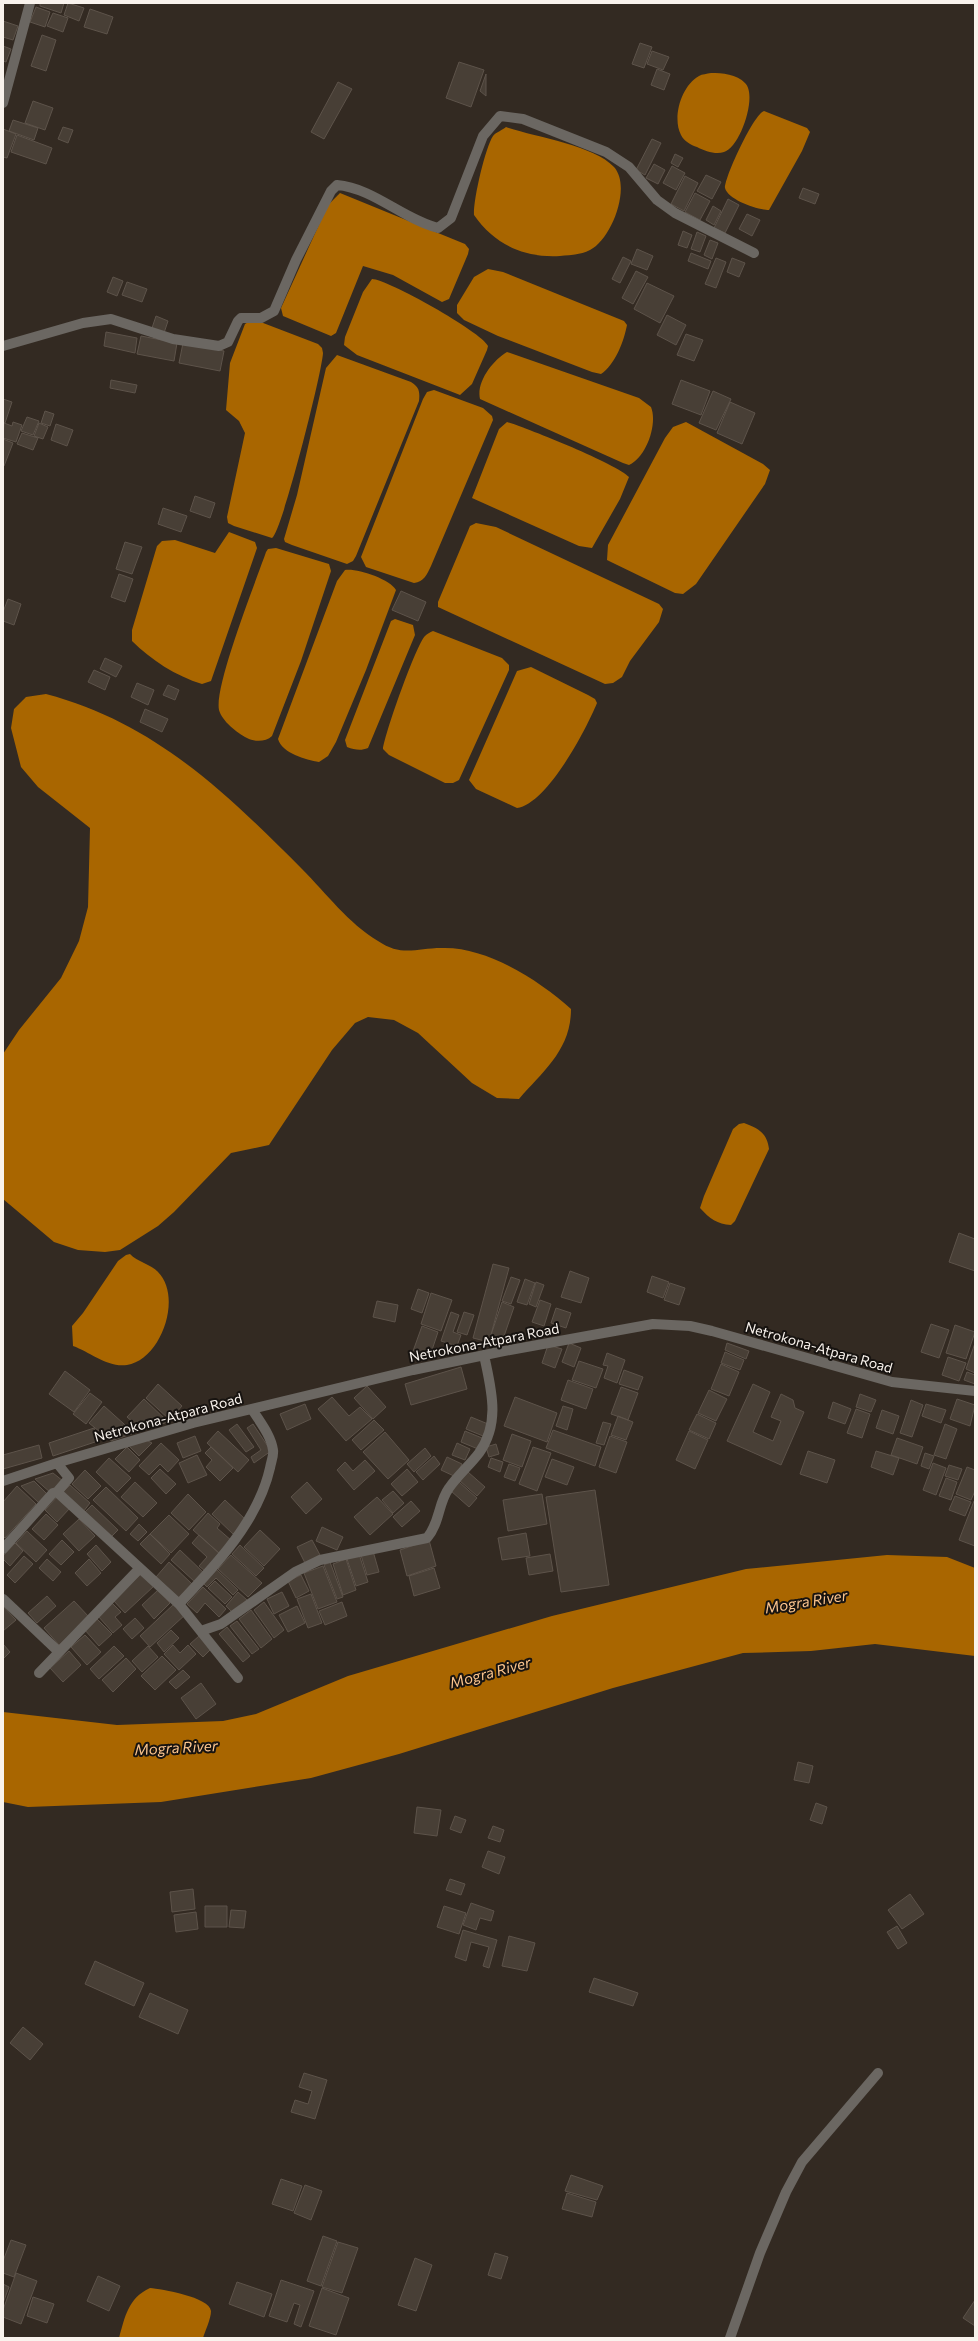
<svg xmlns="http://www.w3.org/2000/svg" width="978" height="2341" font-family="Commissioner,sans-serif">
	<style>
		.water { fill: #a96600 }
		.building { fill: #483f36; stroke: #5d534a }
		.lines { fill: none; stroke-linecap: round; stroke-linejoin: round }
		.minor { stroke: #6b6762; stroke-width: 10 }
		.labels { text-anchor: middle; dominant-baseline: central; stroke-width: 4; stroke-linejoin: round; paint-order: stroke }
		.street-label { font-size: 14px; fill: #f9f3ed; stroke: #171310 }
		.water-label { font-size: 15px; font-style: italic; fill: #fbc48d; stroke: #171310 }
	</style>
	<rect width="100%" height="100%" fill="#332a22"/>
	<path class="water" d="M711,73C722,73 737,74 745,83C758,95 740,148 724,152C716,155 705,151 697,147C691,145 684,141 681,135C672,118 681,86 699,76C702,74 707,74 711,73Z
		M764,111L807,128L810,132L802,151L769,210C758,210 728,200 725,188C725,176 754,114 764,111Z
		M506,127C535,137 594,145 614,167C632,187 611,240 590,250C580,255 570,255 560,256C524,258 495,245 474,215C473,201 485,148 493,136C496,132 503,130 506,127Z
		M340,193L465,244L469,249L468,254L449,299L442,302L393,275L363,266L336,333L331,336L283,316L281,308L328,205Z
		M488,269L503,272L624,321L627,325C624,341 615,365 601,374L592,372L498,336L464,320L457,313V305L474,277Z
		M372,279C387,279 482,332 488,346L487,350L472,384L460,395L455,393L357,355L344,345L345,337L363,292Z
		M253,319L318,344L322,348L323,353C322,373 282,532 272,538L234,526L228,523L227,517L245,433L239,421L226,410L230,363L245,324Z
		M507,352L639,398L651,407C658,424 646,458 629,465L623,463L480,399C476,382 493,360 507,352Z
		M337,355L411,382C419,387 420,391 419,401L356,556L353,561L347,564L292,545L285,542L284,539L297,495L326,368Z
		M434,390L483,408L492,416L493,420L431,566C427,574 424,582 414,583L366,567L361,557L423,399L427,392Z
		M507,422C527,428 617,464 629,477L620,499L592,548L579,546L472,498L499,429Z
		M686,422L763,464L770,470L765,484L696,584L683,594L675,593L611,562L607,560L608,545L665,438L673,427Z
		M476,523L496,527L659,604L663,609L659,622L630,661L622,677L613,683L605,684L438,607V602L470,526Z
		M229,532L255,542L257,548L211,681L202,684C176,676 151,660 132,641V630L157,546L162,541L175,540L215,553Z
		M276,548L329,564L331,571L301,661L272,736C266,742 254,742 247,738C237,733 222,721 219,710C214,686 256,581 266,552L268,549Z
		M345,570C357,568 390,579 396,590L366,670L336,742L328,756L319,762C306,760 282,753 278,739L337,581Z
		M395,619L413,625L415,635L368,748C361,751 355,750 347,747L345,740L391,621Z
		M433,631L502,658L509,665V670L459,780L453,783H445L389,755L383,749C385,733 416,645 425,636C427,634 430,632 433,631Z
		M531,667L588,695L595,699L597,703C586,730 547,804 517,808L476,789L469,780L517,671Z
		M46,694C155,723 225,792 302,869C327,894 348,923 378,941C403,958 418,947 445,948C489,948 540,981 571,1009C571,1050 543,1071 519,1099L497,1098L472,1083L418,1033L394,1020L368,1017L355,1023L332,1050L269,1145L231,1153L174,1212L158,1226L120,1250L105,1252L78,1250L54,1242L3,1199V1054L19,1030L61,978L79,941L88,907L90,828L38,787L21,767L11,728L14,709L26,697Z
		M744,1123C758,1128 767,1133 769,1149L735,1221L731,1225C717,1224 710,1219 700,1208L704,1196L733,1129L739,1124Z
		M130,1254C137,1262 151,1264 158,1272C183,1297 161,1360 127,1365C108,1368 90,1352 73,1346L72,1326L83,1313L118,1261L126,1255Z
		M887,1555L947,1557L975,1568V1656L875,1644L811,1651L743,1653L613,1688L399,1754L311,1778L161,1802L28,1807L3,1802V1712L117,1725L223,1721L256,1714L348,1676L552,1616L746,1569Z
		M150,2288C161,2289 210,2297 211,2311C211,2319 205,2331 203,2338H119C125,2317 128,2298 150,2288Z"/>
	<path class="building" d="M40,3H64L61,13L40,6Z
		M68,3L84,8L79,21L64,15Z
		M36,7L50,12L45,27L30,22Z
		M90,9L113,17L107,34L84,27Z
		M53,13L68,18L63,32L47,26Z
		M3,21L18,26L13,40L3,37Z
		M42,35L56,40L46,71L31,66Z
		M640,43L652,47L644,68L632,64Z
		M3,46L11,49L6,62L3,61Z
		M652,51L669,57L663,70L647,64Z
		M459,62L484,70L471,107L446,98Z
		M657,69L670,74L664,90L651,85Z
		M486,74V96L480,91Z
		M338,82L352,89L324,139L311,132Z
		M33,101L53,108L45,130L25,123Z
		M13,120L38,128L34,140L9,131Z
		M63,127L73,130L68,143L58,139Z
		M3,129L16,134L7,158L3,157Z
		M17,135L52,148L46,164L11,152Z
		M652,139L661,143L645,175L636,170Z
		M675,154L683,158L678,167L671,163Z
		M654,164L665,170L658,184L646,178Z
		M672,166L685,173L676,190L663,183Z
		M706,175L721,182L712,199L697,191Z
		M685,176L698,183L684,211L671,204Z
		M803,188L819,194L815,204L799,198Z
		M695,193L710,201L700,220L685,212Z
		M728,199L739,205L725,233L714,228Z
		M713,206L721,211L714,225L706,220Z
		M747,214L760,220L752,236L739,229Z
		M683,231L692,235L687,248L678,245Z
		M697,232L706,236L700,252L691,249Z
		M710,240L718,243L712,259L704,255Z
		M637,249L653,256L647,270L631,264Z
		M691,253L711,261L708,269L688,261Z
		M623,257L631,261L620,283L612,279Z
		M716,258L726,262L716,288L705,284Z
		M732,258L745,263L739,277L727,272Z
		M636,271L648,277L633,304L622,298Z
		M113,277L123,281L117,296L107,292Z
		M127,282L147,289L142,302L122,295Z
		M647,283L674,296L660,323L634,309Z
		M667,315L686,325L676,345L657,335Z
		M156,316L168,321L164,333L152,328Z
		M106,332L137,338L135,353L104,346Z
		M686,334L703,340L694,361L677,355Z
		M141,336L177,343L174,361L137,354Z
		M183,343L224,351L220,371L179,363Z
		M111,380L137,385L135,393L110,388Z
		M681,380L710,391L701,415L672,404Z
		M713,391L731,399L716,430L699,423Z
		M3,399L12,402L5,423L3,422Z
		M730,402L755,413L742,444L717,433Z
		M45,411L54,414L50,426L41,423Z
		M27,417L39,421L33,435L21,431Z
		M13,422L22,425L16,442L3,438L4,423L12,426Z
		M39,423L48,427L43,439L34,436Z
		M56,424L73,430L67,446L51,440Z
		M22,433L38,438L33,450L17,444Z
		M3,439L13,443L4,466H3Z
		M195,496L215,503L210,518L190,511Z
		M163,508L187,516L181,532L158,524Z
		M125,542L142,547L132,574L116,569Z
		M119,574L133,579L125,602L111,597Z
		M401,591L426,602L418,621L392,610Z
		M8,599L21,604L14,625L3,621V612Z
		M105,658L122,666L116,677L100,669Z
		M94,670L110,677L105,690L88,682Z
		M137,683L154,690L148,705L131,697Z
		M168,685L179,690L175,700L163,695Z
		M145,709L168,719L162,732L140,722Z
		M959,1233L975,1239V1271L949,1262Z
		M493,1264L509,1268L489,1342L473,1338Z
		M570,1271L589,1278L581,1303L561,1297Z
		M652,1276L669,1282L663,1298L647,1292Z
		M511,1277L520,1280L511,1304L502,1301Z
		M525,1279L535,1283L527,1305L517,1302Z
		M536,1282L544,1285L536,1307L529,1304Z
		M670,1283L685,1288L679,1305L664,1300Z
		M418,1289L429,1293L422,1313L411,1309Z
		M431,1293L452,1300L441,1331L421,1324Z
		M540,1300L551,1304L544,1326L532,1322Z
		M377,1301L398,1305L395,1322L373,1317Z
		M502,1302L514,1307L501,1345L489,1341Z
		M556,1308L571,1313L566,1328L551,1323Z
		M451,1312L459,1315L453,1332L461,1335L457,1346L441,1341Z
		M464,1312L474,1315L467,1335L457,1332Z
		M931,1324L949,1330L939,1358L921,1352Z
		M955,1325L975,1332L966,1359L946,1353Z
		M422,1326L438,1332L429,1359L412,1354Z
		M569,1343L581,1348L574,1367L562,1362Z
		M727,1343L749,1351L746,1359L725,1350Z
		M975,1343V1373L966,1369Z
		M548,1345L562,1349L555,1368L542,1363Z
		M725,1352L744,1360L740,1370L721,1363Z
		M607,1353L625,1360L617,1383L604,1378L608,1366L603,1365Z
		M948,1357L966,1363L959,1381L942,1375Z
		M579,1361L603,1369L596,1388L572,1380Z
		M721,1364L739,1372L729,1396L711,1389Z
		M461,1367L467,1389L411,1405L405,1384Z
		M624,1370L643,1377L638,1390L619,1384Z
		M65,1371L90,1390L74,1412L49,1394Z
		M967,1372L975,1375V1384L964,1380Z
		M568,1380L593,1389L586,1409L561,1400Z
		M158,1384L182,1406L170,1420L146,1398Z
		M753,1384L770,1392L753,1432L773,1441L781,1421L771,1417L781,1394L793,1400L795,1408L804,1412L781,1465L727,1441Z
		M367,1386L386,1407L373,1419L354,1398Z
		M621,1387L638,1393L628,1420L611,1414Z
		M709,1390L727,1399L716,1421L698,1413Z
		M90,1393L102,1402L86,1424L73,1414Z
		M860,1394L876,1400L871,1412L856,1407Z
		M332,1397L349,1416L360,1407L372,1419L346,1441L318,1409Z
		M515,1397L557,1413L547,1442L504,1426Z
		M144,1399L168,1422L142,1430L127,1417Z
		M957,1399L975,1405L970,1426L950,1419Z
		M911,1400L923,1405L912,1437L900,1433Z
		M833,1402L851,1409L845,1424L828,1418Z
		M305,1404L311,1419L287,1430L280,1414Z
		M926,1404L946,1410L941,1423L922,1416Z
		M104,1406L134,1433L111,1441L89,1423Z
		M563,1406L573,1409L567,1430L556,1426Z
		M856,1409L870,1414L862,1438L847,1433Z
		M882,1410L899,1416L893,1434L876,1428Z
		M697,1414L716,1423L709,1439L689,1430Z
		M618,1416L633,1422L626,1440L611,1435Z
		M471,1417L488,1424L483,1436L466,1429Z
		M374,1420L384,1430L361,1450L352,1440Z
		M603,1422L611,1424L604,1445L596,1443Z
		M237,1424L254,1447L246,1452L229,1430Z
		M253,1424L271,1451L254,1463L251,1457L261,1450L247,1428Z
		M945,1424L957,1429L946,1459L934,1455Z
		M94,1428L98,1441L53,1456L49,1443Z
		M553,1430L601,1447L595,1466L546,1448Z
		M218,1431L249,1460L238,1472L207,1443Z
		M465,1431L482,1438L478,1449L461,1442Z
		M689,1431L708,1440L695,1469L676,1460Z
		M385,1432L409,1460L388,1479L363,1452Z
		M512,1434L531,1441L522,1467L503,1460Z
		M195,1436L201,1451L183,1458L177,1443Z
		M610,1436L627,1442L616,1473L599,1467Z
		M897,1438L923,1447L917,1464L891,1455Z
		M144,1439L152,1443L139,1456L129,1446Z
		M161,1443L179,1460L168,1472L160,1464L149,1475L139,1466Z
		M457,1443L470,1449L465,1460L452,1455Z
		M496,1444L499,1454L489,1457L486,1447Z
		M39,1445L42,1458L3,1469V1455Z
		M127,1447L140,1460L129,1472L115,1459Z
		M211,1447L233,1468L220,1481L206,1467L212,1460L205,1453Z
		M533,1447L551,1453L537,1491L519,1484Z
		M425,1448L431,1456L414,1472L407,1464Z
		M808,1451L835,1460L827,1483L800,1474Z
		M876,1451L899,1458L893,1475L871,1467Z
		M925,1453L934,1456L929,1469L921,1466Z
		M197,1455L207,1475L188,1483L179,1463Z
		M434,1456L440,1464L423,1480L416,1472Z
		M447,1457L462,1464L456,1477L441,1470Z
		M109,1458L131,1478L117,1492L96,1472Z
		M491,1458L503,1462L500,1472L488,1467Z
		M552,1459L574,1467L567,1485L545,1477Z
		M365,1460L375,1471L354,1490L337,1470L345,1462L353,1471Z
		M933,1463L946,1468L936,1495L923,1490Z
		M509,1464L520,1468L515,1481L504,1477Z
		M949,1465L962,1469L958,1480L945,1476Z
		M967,1467L975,1470V1491L971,1500L956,1494Z
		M160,1469L176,1484L166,1494L151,1478Z
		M407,1469L418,1482L402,1496L391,1484Z
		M85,1470L101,1486L88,1499L72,1484Z
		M468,1472L485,1487L477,1496L460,1481Z
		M53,1473L63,1481L51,1493L35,1479Z
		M946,1478L957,1482L951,1500L939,1496Z
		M34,1481L47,1494L39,1503L21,1486Z
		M135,1482L157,1503L143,1517L121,1497Z
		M307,1482L322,1499L306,1514L291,1497Z
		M459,1482L477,1498L469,1507L451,1491Z
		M70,1485L90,1503L83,1512L62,1493Z
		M17,1486L36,1504L5,1538L3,1536V1502Z
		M106,1487L138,1518L126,1531L93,1500Z
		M595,1490L609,1585L561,1592L546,1497Z
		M393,1491L404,1503L393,1513L382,1500Z
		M188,1494L206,1512L189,1530L171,1513Z
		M542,1494L547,1524L508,1531L503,1500Z
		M58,1496L70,1508L57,1522L45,1510Z
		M955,1496L971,1502L965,1516L949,1510Z
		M377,1497L393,1514L370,1535L354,1517Z
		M225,1500L246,1520L233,1534L212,1514Z
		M411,1501L420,1511L402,1527L393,1517Z
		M974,1501L975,1502V1546L959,1540Z
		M92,1505L118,1530L111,1537L85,1512Z
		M208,1513L220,1524L217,1528L232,1541L220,1554L193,1530Z
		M46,1514L58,1525L44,1540L32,1529Z
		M169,1515L189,1534L171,1553L150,1534Z
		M79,1519L95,1536L79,1551L63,1534Z
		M139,1524L147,1532L138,1541L130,1534Z
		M322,1527L343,1537L337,1550L316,1541Z
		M260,1530L280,1549L264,1566L244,1547Z
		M27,1531L47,1550L36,1562L16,1543Z
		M526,1533L530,1556L502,1560L498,1538Z
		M150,1534L170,1554L161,1564L140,1544Z
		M199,1535L220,1554L205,1571L199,1566L207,1557L192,1543Z
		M62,1540L74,1552L61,1565L49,1554Z
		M312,1540L320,1555L305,1563L297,1547Z
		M429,1540L436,1566L407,1576L400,1550Z
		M15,1543L23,1551L10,1566L3,1559V1556Z
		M96,1545L111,1562L102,1571L87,1554Z
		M240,1545L264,1568L256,1576L232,1554Z
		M180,1550L204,1573L195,1582L171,1560Z
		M373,1551L379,1572L367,1575L361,1555Z
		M359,1554L368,1582L356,1586L347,1559Z
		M550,1554L553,1571L529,1575L526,1558Z
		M231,1555L262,1583L248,1597L218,1569Z
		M24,1556L33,1564L15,1583L7,1575Z
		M47,1559L61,1572L53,1581L39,1568Z
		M89,1559L101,1573L87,1586L75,1573Z
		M346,1559L356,1590L343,1595L333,1564Z
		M169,1562L192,1584L179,1598L156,1577Z
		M330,1562L343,1597L337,1599L324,1565Z
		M323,1566L337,1602L318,1609L304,1573Z
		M215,1568L238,1590L233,1595L216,1578L207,1587L202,1582Z
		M434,1568L440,1588L414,1596L409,1576Z
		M142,1573L154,1586L125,1613L113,1600Z
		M301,1575L309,1591L296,1598L288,1581Z
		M215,1581L232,1597L225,1604L208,1588Z
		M203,1587L226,1609L219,1617L205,1603L197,1613L187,1604Z
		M158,1590L170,1603L154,1619L142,1605Z
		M238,1592L247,1600L234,1614L226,1606Z
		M282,1592L289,1606L274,1614L267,1599Z
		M311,1594L322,1623L308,1628L297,1599Z
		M47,1596L56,1606L37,1623L28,1613Z
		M74,1601L89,1617L59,1645L44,1628Z
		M264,1602L284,1630L274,1638L254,1610Z
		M342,1602L347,1616L325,1625L319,1611Z
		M112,1603L121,1612L115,1617L122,1625L113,1633L98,1616Z
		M175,1603L186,1614L150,1647L140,1636Z
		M3,1606L16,1620L3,1631Z
		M297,1606L305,1623L288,1632L279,1615Z
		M251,1610L272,1639L261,1648L239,1619Z
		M96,1618L112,1634L99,1646L84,1629Z
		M135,1618L144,1628L132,1639L123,1629Z
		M237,1621L259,1649L252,1654L230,1626Z
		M227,1627L250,1656L243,1662L219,1634Z
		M171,1630L179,1638L164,1652L157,1643Z
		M85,1635L101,1652L87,1665L71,1647Z
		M199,1636L211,1649L203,1657L190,1644Z
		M3,1644L10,1652L3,1659Z
		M173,1645L180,1653L188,1645L196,1654L179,1670L164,1654Z
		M114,1646L124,1656L99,1679L90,1669Z
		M148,1646L158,1657L142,1672L132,1661Z
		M69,1651L81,1665L63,1682L50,1668Z
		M162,1656L176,1670L155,1690L141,1676Z
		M126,1658L136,1669L113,1692L102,1680Z
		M183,1670L190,1677L176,1689L169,1682Z
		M201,1683L216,1704L196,1719L181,1698Z
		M798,1762L813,1766L809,1783L794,1780Z
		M816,1803L827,1807L822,1824L810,1820Z
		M417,1807L441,1810L437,1836L414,1833Z
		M455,1816L466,1820L461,1833L450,1829Z
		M493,1826L504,1830L500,1842L488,1838Z
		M488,1851L505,1857L499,1874L482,1867Z
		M450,1879L465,1884L461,1895L446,1890Z
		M193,1889L195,1909L172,1912L170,1892Z
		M910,1894L924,1914L902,1929L888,1910Z
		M471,1903L494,1911L491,1921L480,1918L476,1930L463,1925Z
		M205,1906H227V1927H205Z
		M444,1906L466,1913L459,1934L437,1927Z
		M231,1910L246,1911L244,1928L229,1927Z
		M196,1912L198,1929L176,1932L174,1915Z
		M897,1926L907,1943L898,1949L887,1932Z
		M463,1930L497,1940L489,1968L483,1966L489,1947L471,1942L466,1961L455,1957Z
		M509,1936L535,1943L527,1971L502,1966Z
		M95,1961L144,1983L134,2006L85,1984Z
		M594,1978L638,1993L633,2006L589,1992Z
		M150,1993L188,2010L178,2034L139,2017Z
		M23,2027L43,2044L30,2060L10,2043Z
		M304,2073L327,2080L315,2119L291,2112L295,2100L308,2104L312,2091L299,2087Z
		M571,2175L603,2186L597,2200L565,2191Z
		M281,2179L302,2186L293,2211L272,2204Z
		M305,2185L322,2191L311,2220L294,2213Z
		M567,2193L596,2202L592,2217L562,2209Z
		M323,2236L337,2241L321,2286L307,2281Z
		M11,2240L26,2245L14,2277L3,2273V2261Z
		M338,2242L358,2248L342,2293L322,2287Z
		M495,2253L508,2257L501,2279L488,2275Z
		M415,2258L432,2265L416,2311L398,2305Z
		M16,2273L37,2281L21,2324L3,2317V2310Z
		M98,2276L120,2286L109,2311L87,2301Z
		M281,2280L314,2291L301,2327L294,2324L300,2305L294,2303L287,2322L269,2316Z
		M237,2282L272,2294L264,2317L229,2304Z
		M3,2284L9,2287L3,2303Z
		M322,2288L349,2298L336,2335L309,2326Z
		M33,2297L54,2304L47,2323L27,2316Z
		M975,2300V2326L963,2318Z"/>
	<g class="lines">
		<path class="minor" d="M3,103L30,3
			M3,346L83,323L111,319L173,339L219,346L228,342L238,321L241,318H261L274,311L296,260L331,191L337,185C373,188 403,219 438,228L451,218L483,136L500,116L523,119L606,152L629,167L657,200L675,213L754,253
			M57,1463L69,1478L57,1492L179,1604L238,1678
			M3,1481L63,1461L193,1423L413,1370L499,1352L653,1324L690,1326L712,1331L892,1382L975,1391
			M3,1549L53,1493L57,1492
			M3,1599L59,1652
			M179,1604C216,1565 258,1521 270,1468C271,1462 274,1455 273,1450C271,1435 259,1421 252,1409
			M201,1631L221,1624L295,1572L320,1560L427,1538C440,1523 438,1503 449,1488C458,1475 470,1465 479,1453C501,1422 491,1389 484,1355
			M39,1673L140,1568
			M730,2338L760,2253L786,2192L802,2162L878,2073"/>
	</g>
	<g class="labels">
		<g class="street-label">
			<text transform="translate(484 1342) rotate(-11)">Netrokona-Atpara Road</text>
			<text transform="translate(819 1347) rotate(16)">Netrokona-Atpara Road</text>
			<text transform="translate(168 1417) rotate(-15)">Netrokona-Atpara Road</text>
		</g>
		<g class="water-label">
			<text transform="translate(806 1601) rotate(-9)">Mogra River</text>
			<text transform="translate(490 1672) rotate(-15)">Mogra River</text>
			<text transform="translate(176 1747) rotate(-3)">Mogra River</text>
		</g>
	</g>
	<rect width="978" height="2341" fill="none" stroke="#f9f3ed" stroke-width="8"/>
</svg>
